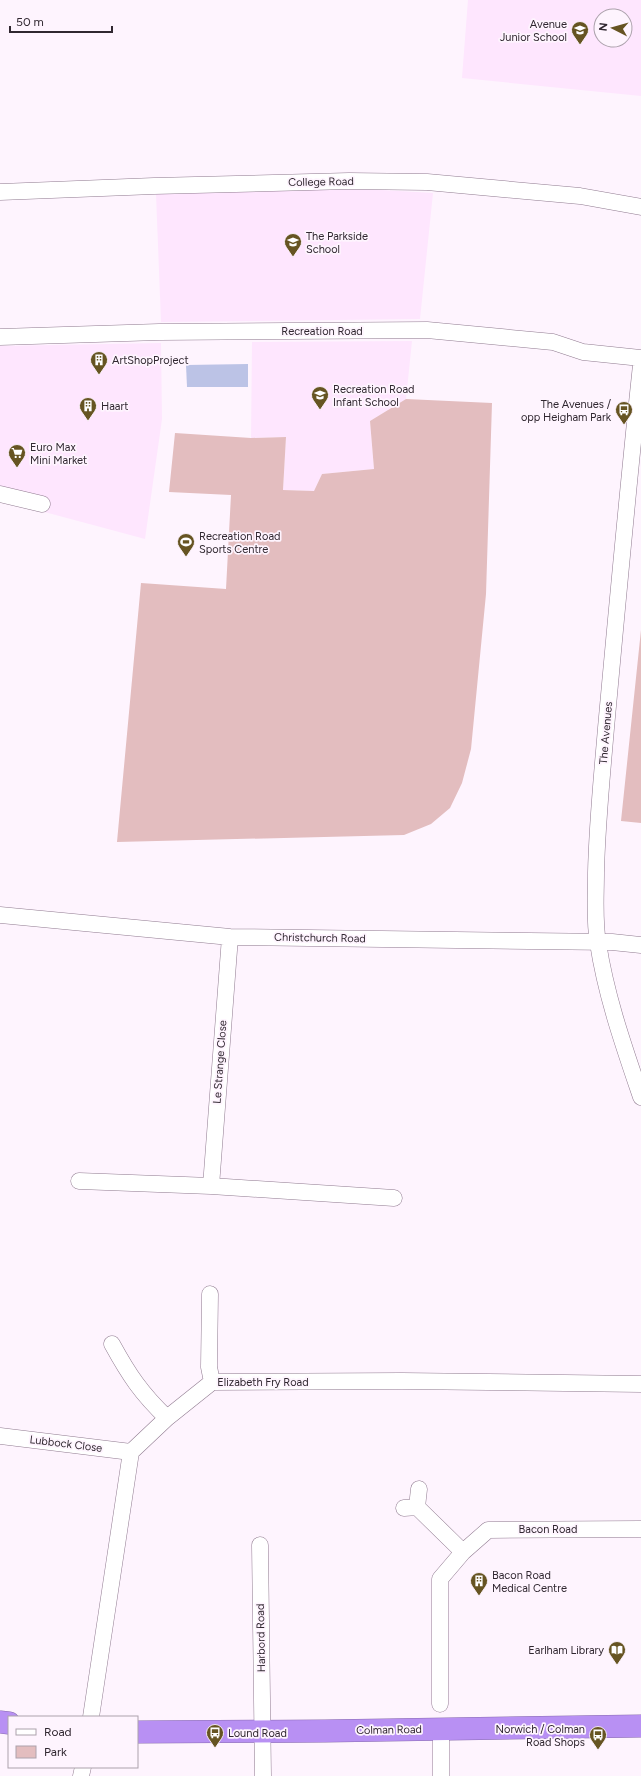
<svg xmlns="http://www.w3.org/2000/svg" width="641" height="1776" font-family="Figtree,sans-serif">
	<style>
		.built { fill: #fee6fe; fill-rule: evenodd }
		.green { fill: #e3bdbf }
		.water { fill: #bcc3e6 }
		.lines { fill: none; stroke-linecap: round; stroke-linejoin: round }
		.street-casing { stroke: #907b90; stroke-width: 17 }
		.highway-casing { stroke: #886baf; stroke-width: 23 }
		.street { stroke: #fff; stroke-width: 16 }
		.highway { stroke: #b890f3; stroke-width: 22 }
		.labels { text-anchor: middle; dominant-baseline: central; stroke-width: 3.5; stroke-linejoin: round; paint-order: stroke }
		.poi-label { font-size: 11px; fill: #302730; stroke: #fef4fe; text-anchor: start }
		.street-label { font-size: 11px; fill: #302730; stroke: #fef4fe }
	</style>
	<rect width="100%" height="100%" fill="#fef4fe"/>
	<path class="built" d="M468,0H641V96L462,78ZM601,16H625V40H601Z
		M348,188L433,193L420,319L161,322L156,194Z
		M412,341L406,399L370,421L374,469L322,474L314,491L283,490L286,437L251,438L252,342Z
		M161,343L162,419L145,539L0,500V346Z"/>
	<path class="green" d="M406,399L492,403L486,594L471,749L462,783L450,808L431,824L404,835L117,842L141,583L226,589L231,495L169,492L175,433L251,438L286,437L283,490L314,491L322,474L374,469L370,421Z
		M641,630V823L621,821Z"/>
	<path class="water" d="M248,364V387H187L186,365Z"/>
	<g class="lines">
		<defs>
			<path id="street" d="M0,192L154,186L349,181L427,182L580,196L641,207
				M0,337L159,332L427,330L553,342L583,352L641,358
				M641,365C628,486 617,607 606,728C602,776 597,824 596,873C596,896 594,920 598,943C606,996 624,1047 641,1097
				M0,494L42,504
				M0,915L230,937L612,942L641,945
				M79,1181L211,1186L394,1198
				M211,1186L230,937
				M210,1294L209,1367L212,1382
				M112,1344C129,1375 141,1393 167,1418
				M0,1436L131,1452
				M417,1507L419,1489
				M404,1508L417,1507L463,1552
				M260,1545L263,1776
				M440,1704V1579L463,1552L488,1530L641,1529
				M91,1717L131,1452L167,1418L212,1382L402,1381L641,1384
				M441,1729V1776
				M81,1776L83,1767"/>
			<path id="highway" d="M0,1722L9,1723
				M137,1732L325,1731L641,1726"/>
		</defs>
		<use href="#street" class="street-casing"/>
		<use href="#highway" class="highway-casing"/>
		<use href="#street" class="street"/>
		<use href="#highway" class="highway"/>
	</g>
	<defs>
		<symbol id="school-pin" viewBox="-11 -11 22 30"><path d="M0 17L-7.5 6A9.5 9.5 0 1 1 7.5 6Z" fill="#665422" stroke="#fef4fe"/><path d="M0-5L7-2L0 1L-7-2ZM-4 1L0 2.5L4 1V4Q0 6-4 4Z" fill="#fff"/></symbol>
		<symbol id="building-pin" viewBox="-11 -11 22 30"><path d="M0 17L-7.5 6A9.5 9.5 0 1 1 7.5 6Z" fill="#665422" stroke="#fef4fe"/><path d="M-4-6H4V6H1V3H-1V6H-4ZM-2.5-4.3h1.7v1.8h-1.7ZM.8-4.3h1.7v1.8H.8ZM-2.5-1h1.7V.8h-1.7ZM.8-1h1.7V.8H.8Z" fill="#fff"/></symbol>
		<symbol id="bus-pin" viewBox="-11 -11 22 30"><path d="M0 17L-7.5 6A9.5 9.5 0 1 1 7.5 6Z" fill="#665422" stroke="#fef4fe"/><path d="M-5-6H5V4H4V6H2V4H-2V6H-4V4H-5ZM-3.5-4V0h7V-4ZM-3.5 1.2v1.5H-2V1.2ZM2 1.2v1.5H3.5V1.2Z" fill="#fff"/></symbol>
		<symbol id="supermarket-pin" viewBox="-11 -11 22 30"><path d="M0 17L-7.5 6A9.5 9.5 0 1 1 7.5 6Z" fill="#665422" stroke="#fef4fe"/><path d="M-6-5.5h2.5l.6 2H6L4.5 2H-2.5L-4.4-4H-6ZM-1.5 3.2a1.3 1.3 0 1 0 .1 0ZM3 3.2a1.3 1.3 0 1 0 .1 0Z" fill="#fff"/></symbol>
		<symbol id="stadium-pin" viewBox="-11 -11 22 30"><path d="M0 17L-7.5 6A9.5 9.5 0 1 1 7.5 6Z" fill="#665422" stroke="#fef4fe"/><path d="M0-5a6.5 5 0 1 0 0 10a6.5 5 0 1 0 0-10ZM-3.5-1.8h7v3.6h-7Z" fill="#fff"/></symbol>
		<symbol id="library-pin" viewBox="-11 -11 22 30"><path d="M0 17L-7.5 6A9.5 9.5 0 1 1 7.5 6Z" fill="#665422" stroke="#fef4fe"/><path d="M-6-4Q-3-5.5-.7-3.5V5Q-3 3-6 4ZM6-4Q3-5.5 .7-3.5V5Q3 3 6 4Z" fill="#fff"/></symbol>
	</defs>
	<g fill-rule="evenodd">
		<use href="#school-pin" x="570" y="20" width="20" height="27"/>
		<use href="#school-pin" x="283" y="232" width="20" height="27"/>
		<use href="#building-pin" x="89" y="350" width="20" height="27"/>
		<use href="#school-pin" x="310" y="385" width="20" height="27"/>
		<use href="#building-pin" x="78" y="396" width="20" height="27"/>
		<use href="#bus-pin" x="614" y="400" width="20" height="27"/>
		<use href="#supermarket-pin" x="7" y="443" width="20" height="27"/>
		<use href="#stadium-pin" x="176" y="532" width="20" height="27"/>
		<use href="#building-pin" x="469" y="1571" width="20" height="27"/>
		<use href="#library-pin" x="607" y="1640" width="20" height="27"/>
		<use href="#bus-pin" x="205" y="1723" width="20" height="27"/>
		<use href="#bus-pin" x="588" y="1725" width="20" height="27"/>
	</g>
	<g class="labels">
		<g class="poi-label">
			<text x="567" y="24" text-anchor="end">Avenue<tspan x="567" dy="13">Junior School</tspan></text>
			<text x="306" y="236">The Parkside<tspan x="306" dy="13">School</tspan></text>
			<text x="112" y="360">ArtShopProject</text>
			<text x="333" y="389">Recreation Road<tspan x="333" dy="13">Infant School</tspan></text>
			<text x="611" y="404" text-anchor="end">The Avenues /<tspan x="611" dy="13">opp Heigham Park</tspan></text>
			<text x="101" y="406">Haart</text>
			<text x="30" y="447">Euro Max<tspan x="30" dy="13">Mini Market</tspan></text>
			<text x="199" y="536">Recreation Road<tspan x="199" dy="13">Sports Centre</tspan></text>
			<text x="492" y="1575">Bacon Road<tspan x="492" dy="13">Medical Centre</tspan></text>
			<text x="604" y="1650" text-anchor="end">Earlham Library</text>
			<text x="585" y="1729" text-anchor="end">Norwich / Colman<tspan x="585" dy="13">Road Shops</tspan></text>
			<text x="228" y="1733">Lound Road</text>
		</g>
		<g class="street-label">
			<text transform="translate(321 182) rotate(-1)">College Road</text>
			<text x="322" y="331">Recreation Road</text>
			<text transform="translate(606 733) rotate(-85)">The Avenues</text>
			<text transform="translate(320 938) rotate(1)">Christchurch Road</text>
			<text transform="translate(220 1062) rotate(-86)">Le Strange Close</text>
			<text x="263" y="1382">Elizabeth Fry Road</text>
			<text transform="translate(66 1444) rotate(7)">Lubbock Close</text>
			<text x="548" y="1529">Bacon Road</text>
			<text transform="translate(261 1638) rotate(-91)">Harbord Road</text>
			<text transform="translate(389 1730) rotate(-1)">Colman Road</text>
		</g>
	</g>
	<rect x="8" y="1716" width="130" height="52" fill="#fef4fe" stroke="#aca2ac"/>
	<rect x="16" y="1729" width="20" height="6" fill="#ffffff" stroke="#aca2ac"/>
	<text x="44" y="1736" font-size="12" fill="#302730">Road</text>
	<rect x="16" y="1746" width="20" height="12" fill="#e3bdbf" stroke="#aca2ac"/>
	<text x="44" y="1756" font-size="12" fill="#302730">Park</text>
	<g transform="translate(613 28) rotate(276)"><circle r="19" fill="#fef4fe" stroke="#aca2ac"/>
	<path d="M0-3L7 15L0 10L-7 15Z" fill="#665422"/>
	<text y="-6" font-size="11" font-weight="bold" text-anchor="middle" fill="#302730">N</text>
	</g>
	<path d="M10 26v6h102v-6" fill="none" stroke="#302730" stroke-width="2"/>
	<text x="16" y="26" font-size="12" fill="#302730" stroke="#fef4fe" stroke-width="3" paint-order="stroke">50 m</text>
</svg>
